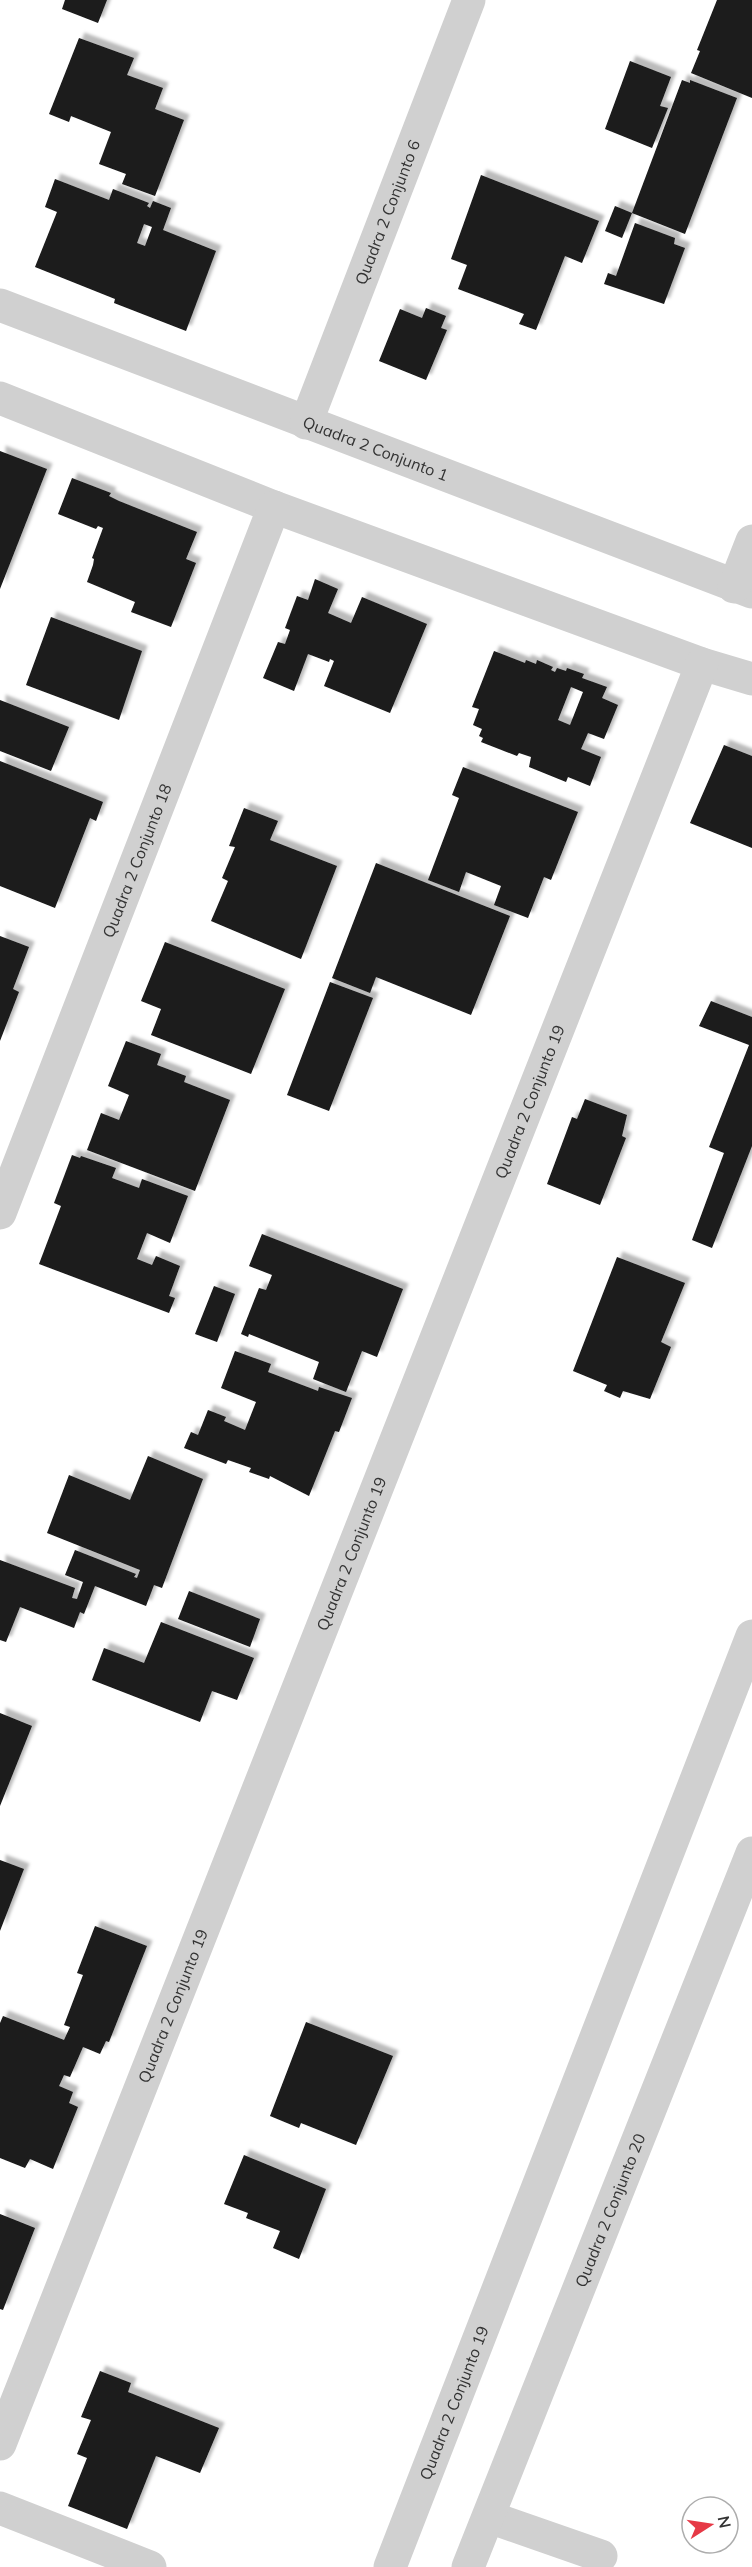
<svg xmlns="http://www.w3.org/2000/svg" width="752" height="2567" font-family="Mulish,sans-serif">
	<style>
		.building { fill: #1a1a1a; fill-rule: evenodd; filter: url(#shadow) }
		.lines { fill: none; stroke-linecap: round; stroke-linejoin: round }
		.minor { stroke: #d0d0d0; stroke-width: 33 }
		.labels { text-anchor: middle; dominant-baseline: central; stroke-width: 6; stroke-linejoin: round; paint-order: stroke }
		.street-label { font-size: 16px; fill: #333; stroke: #fff }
	</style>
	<defs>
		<filter id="shadow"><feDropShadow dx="5.5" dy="-5.5" stdDeviation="1.5" flood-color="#0004"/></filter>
	</defs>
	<rect width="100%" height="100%" fill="#fff"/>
	<path class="building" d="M65,0H107L98,23L62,9Z
		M717,0H752V98L691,73L700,51L697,50Z
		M79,38L134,58L127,75L163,88L155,109L184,120L155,196L122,184L126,174L99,164L111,132L71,116L69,122L49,114Z
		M630,61L671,77L660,106L668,108L652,148L605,129Z
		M682,80L690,83V80L737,98L685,234L632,213Z
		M481,175L599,221L582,263L565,256L536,330L519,324L524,314L458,289L467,265L451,259Z
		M55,179L109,200L113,189L149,203L147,206L150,208L153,201L171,208L163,230L216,251L186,331L114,303L115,299L35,267L57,212L45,207ZM144,224L152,227L145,246L137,243Z
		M615,206L632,213L622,238L605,231Z
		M635,223L675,238L674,244L685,248L664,304L604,284L608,273L616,276Z
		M426,308L446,316L441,328L447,330L426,380L379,361L400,309L422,318Z
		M0,451L47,469L0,589Z
		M72,478L111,493L109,496L119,501L197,532L186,559L196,563L171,627L131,612L135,602L87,582L93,565L94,559L92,558L103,528L98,526L96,529L58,514Z
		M315,579L338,589L328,613L351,623L362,597L427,624L390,713L324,686L334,661L330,659L329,662L308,654L294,691L263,678L278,642L285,644L290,630L285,628L297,596L308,600Z
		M51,617L142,651L119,720L26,685Z
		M494,651L525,663L526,660L536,664L537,660L553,667L551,670L555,672L557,668L566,671L567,668L584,674L582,678L607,687L602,698L618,705L604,739L588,733L581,749L601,757L590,786L568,777L566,782L529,767L531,757L519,753L517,756L481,742L483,738L479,736L482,729L473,725L479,709L472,707ZM571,687L583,692L570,725L558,720Z
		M0,700L69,727L51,771L0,751Z
		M724,745L752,756V848L690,823Z
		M0,761L103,802L96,821L90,818L55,908L0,886Z
		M463,767L578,812L551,880L544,877L528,918L494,905L501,886L466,872L459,892L428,880L459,798L452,795Z
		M244,808L278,821L270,840L337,866L301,959L211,921L228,881L222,878L235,847L229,846Z
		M376,863L510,916L471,1015L376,977L370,993L332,978Z
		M0,936L29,947L13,989L19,992L0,1041Z
		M165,942L285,989L251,1074L151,1035L161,1009L141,1001Z
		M330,982L373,998L329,1111L287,1095Z
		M711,1001L752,1017V1146L712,1248L692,1240L724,1153L709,1147L749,1045L699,1026Z
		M126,1041L161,1054L157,1065L186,1076L184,1082L230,1100L195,1191L87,1150L101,1113L119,1120L129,1095L108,1086Z
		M585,1099L627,1115L622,1136L626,1138L600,1205L547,1184L572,1117L577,1119Z
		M72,1155L80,1158L81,1156L116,1168L112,1178L139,1188L142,1179L188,1196L170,1243L147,1233L137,1259L152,1265L156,1256L180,1266L169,1296L175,1298L169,1313L39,1264L61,1206L54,1203Z
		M262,1234L403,1289L377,1357L362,1351L346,1392L313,1379L319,1362L249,1334L248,1337L241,1334L259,1288L266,1290L272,1275L249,1266Z
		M617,1257L685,1283L661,1342L671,1347L650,1399L623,1391L620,1398L604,1391L607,1385L573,1371Z
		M214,1286L235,1294L217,1342L195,1334Z
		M235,1351L271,1364L268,1372L318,1391L319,1387L352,1398L339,1432L335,1431L309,1496L270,1476L269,1479L249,1472L251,1468L228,1460L226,1464L184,1448L191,1432L198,1435L208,1410L226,1417L224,1421L245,1430L256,1402L221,1388Z
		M148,1456L203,1479L162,1588L154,1585L146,1606L95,1586L84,1614L80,1612L74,1628L20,1607L6,1642L0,1640V1560L75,1588L72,1598L77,1599L83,1582L65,1575L75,1550L136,1574L134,1577L137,1578L140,1570L47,1533L69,1475L130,1500Z
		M189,1591L260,1619L250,1647L178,1619Z
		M161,1622L254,1658L237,1700L212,1691L200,1722L92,1680L104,1648L144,1663Z
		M0,1713L32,1726L0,1806Z
		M0,1860L24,1869L0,1931Z
		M95,1926L147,1946L109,2042L106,2041L100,2054L83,2047L70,2077L64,2075L59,2086L73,2092L69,2103L78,2107L53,2169L30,2159L25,2168L0,2158V2023L3,2016L64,2040L70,2027L64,2025L83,1975L77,1973Z
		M306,2022L393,2056L356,2145L301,2123L299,2128L270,2116Z
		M244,2155L326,2189L299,2259L273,2248L280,2231L246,2218L248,2213L224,2204Z
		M0,2214L35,2228L3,2310L0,2309Z
		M100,2371L131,2383L128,2392L219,2428L200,2473L156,2456L127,2529L68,2506L87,2458L77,2454L91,2420L81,2417Z"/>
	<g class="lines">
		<g class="minor">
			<path id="s1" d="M0,305L752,592"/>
			<path d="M0,398L274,507L702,664L752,679"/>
			<path id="s2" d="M306,423L469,0"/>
			<path d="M734,587L752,541"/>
			<path id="s3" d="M0,1213L274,507"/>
			<path id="s4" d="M0,2444L702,664"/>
			<path d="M0,2508L150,2567"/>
			<path d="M489,2517L601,2556"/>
			<path id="s5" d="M390,2567L752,1636"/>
			<path id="s6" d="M468,2567L752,1853"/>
		</g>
	</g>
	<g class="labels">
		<g class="street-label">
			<text stroke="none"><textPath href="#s2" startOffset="226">Quadra 2 Conjunto 6</textPath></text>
			<text stroke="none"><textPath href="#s1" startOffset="402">Quadra 2 Conjunto 1</textPath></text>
			<text stroke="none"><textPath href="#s3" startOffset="378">Quadra 2 Conjunto 18</textPath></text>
			<text stroke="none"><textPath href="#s4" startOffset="1443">Quadra 2 Conjunto 19</textPath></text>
			<text stroke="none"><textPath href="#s4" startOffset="957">Quadra 2 Conjunto 19</textPath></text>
			<text stroke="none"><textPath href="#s4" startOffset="471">Quadra 2 Conjunto 19</textPath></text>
			<text stroke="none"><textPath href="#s6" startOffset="384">Quadra 2 Conjunto 20</textPath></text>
			<text stroke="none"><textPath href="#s5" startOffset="176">Quadra 2 Conjunto 19</textPath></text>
		</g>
	</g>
	<g transform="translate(710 2525) rotate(78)"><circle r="28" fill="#ffffff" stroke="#adadad" stroke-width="1.5"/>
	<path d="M0-4.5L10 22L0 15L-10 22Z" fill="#e63946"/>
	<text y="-9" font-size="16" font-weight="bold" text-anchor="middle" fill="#333333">N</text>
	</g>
</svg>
